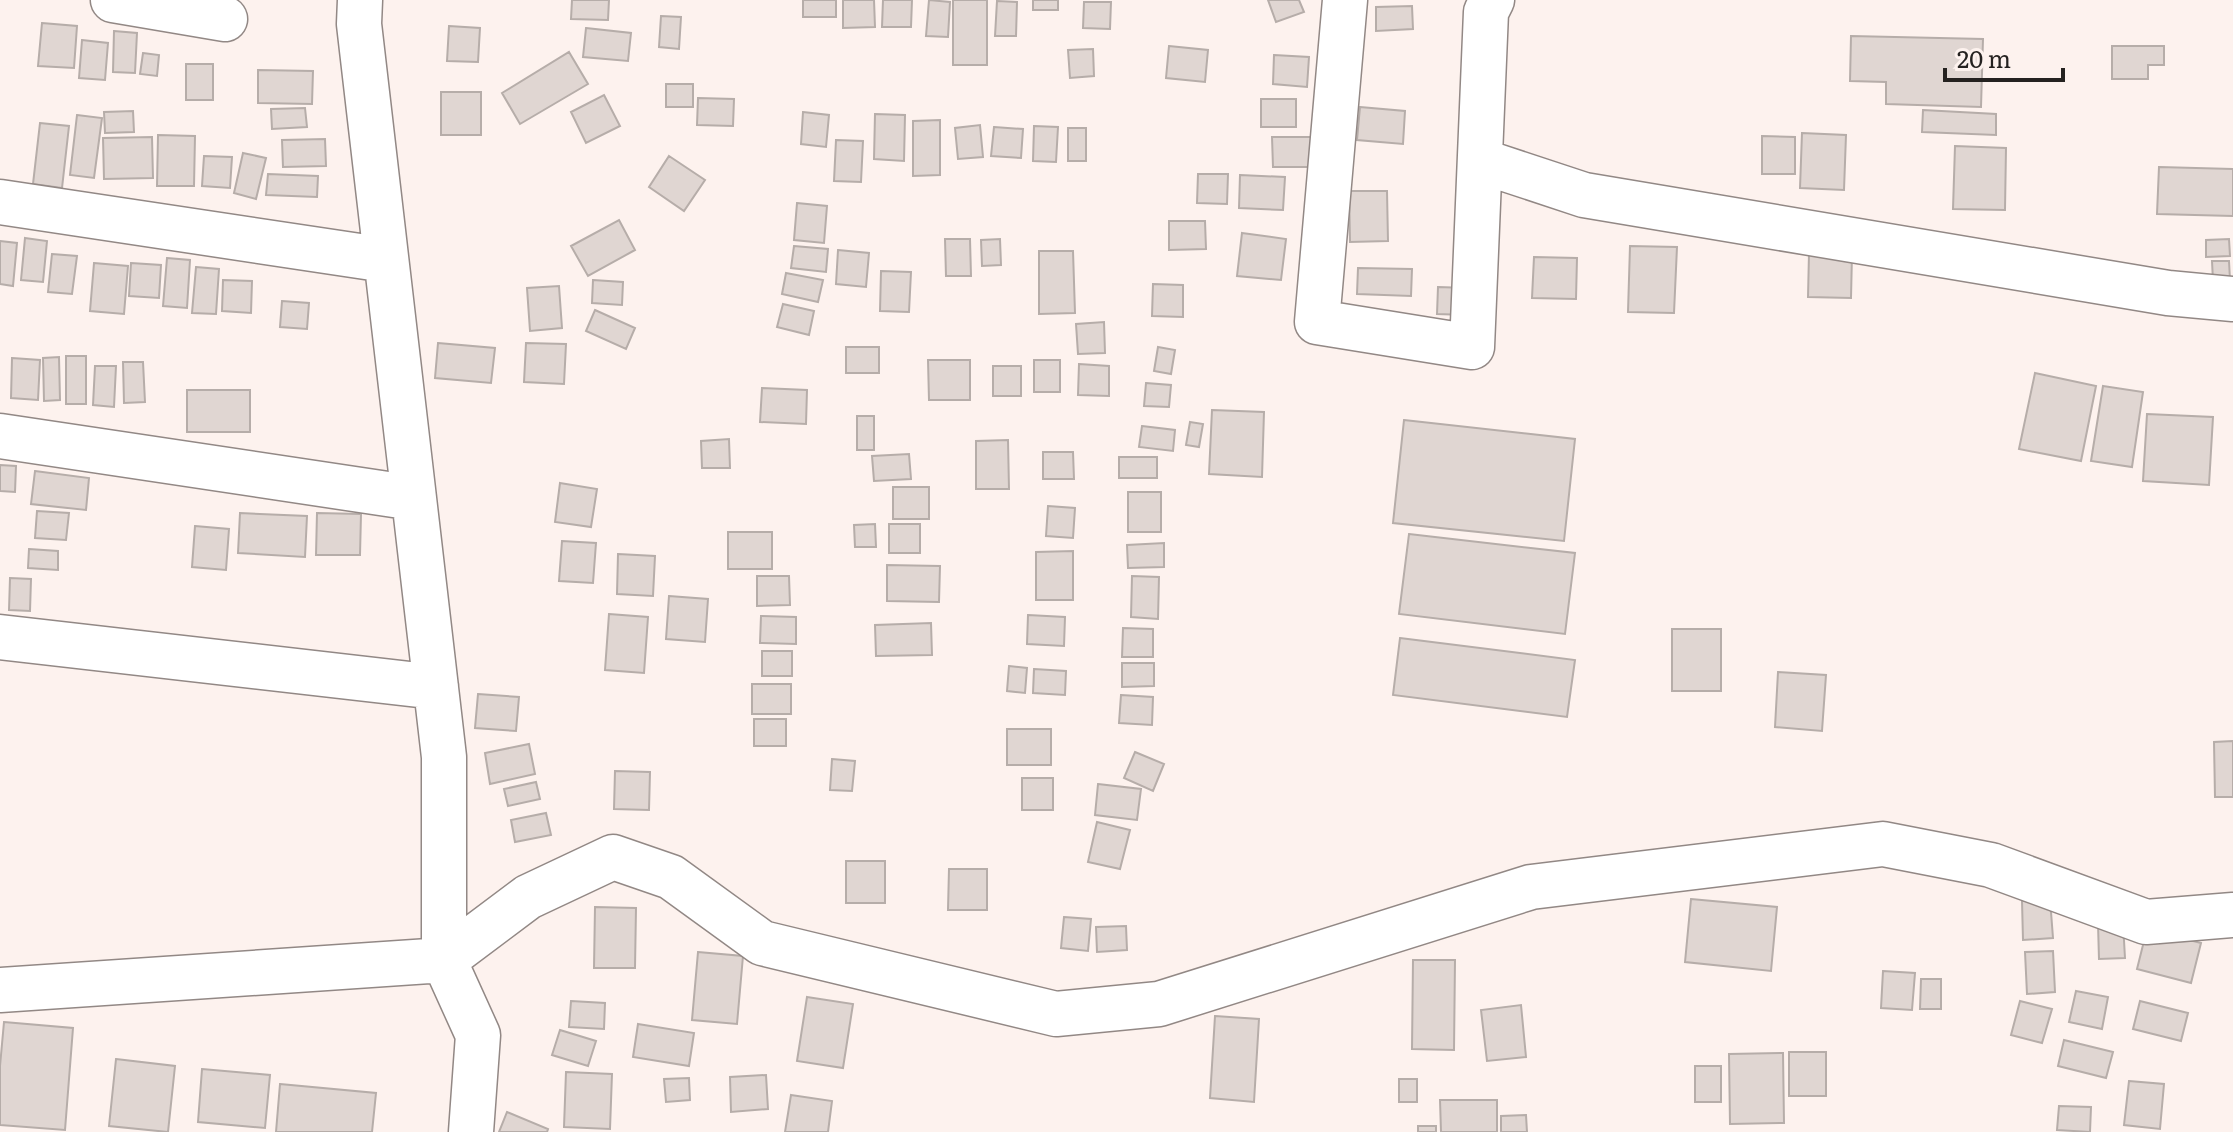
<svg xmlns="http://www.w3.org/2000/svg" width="2233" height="1132" font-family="Literata,serif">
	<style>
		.building { fill: #e0d6d2; stroke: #b6ada9; stroke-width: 2 }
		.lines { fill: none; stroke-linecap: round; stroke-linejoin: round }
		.minor-casing { stroke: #928885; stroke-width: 47 }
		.minor { stroke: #fff; stroke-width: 44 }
	</style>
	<rect width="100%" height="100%" fill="#fdf2ee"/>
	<path class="building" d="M572,0H609L608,20L571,19Z
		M803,0H836V17H803Z
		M843,0H874L875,27L843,28Z
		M883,0H912L911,27H882Z
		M929,0L950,2L948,37L926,36Z
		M953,0H987V65H953Z
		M1033,0H1058V10H1033Z
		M1268,0H1299L1304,12L1276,22Z
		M997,1L1017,2L1016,36H995Z
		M1084,2H1111L1110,29L1083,28Z
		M1412,6L1413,29L1376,31V7Z
		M661,16L681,17L679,49L659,47Z
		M42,23L77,26L74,68L38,66Z
		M449,26L480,28L478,62L447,61Z
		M586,28L631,33L628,61L583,57Z
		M114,31L137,33L135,73L113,72Z
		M1851,36L1983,39L1981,107L1886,104V82L1850,81Z
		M82,40L108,43L105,80L79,78Z
		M1169,46L1208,50L1205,82L1166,78Z
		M2112,46H2164V65H2148V79H2112Z
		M1093,49L1094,76L1070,78L1068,50Z
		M569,52L588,84L520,124L502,93Z
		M143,53L159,55L157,76L140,74Z
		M1274,55L1309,57L1307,87L1273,84Z
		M186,64H213V100H186Z
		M258,70L313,71L312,104L258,103Z
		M666,84H693V107H666Z
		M441,92H481V135H441Z
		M604,95L620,126L586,143L571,112Z
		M698,98L734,99L733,126L697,125Z
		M1261,99H1296V127H1261Z
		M1360,107L1405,111L1403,144L1357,140Z
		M305,108L307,127L272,129L271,109Z
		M1923,110L1996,114V135L1922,132Z
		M133,111L134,132L105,133L104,112Z
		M803,112L829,115L826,147L801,144Z
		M875,114L905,115L904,161L874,159Z
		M77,115L102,118L94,178L70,175Z
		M940,120V175L913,176V121Z
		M40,123L69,126L62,188L33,184Z
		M980,125L983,157L958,159L955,128Z
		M1034,126L1058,127L1056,162L1033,161Z
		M994,127L1023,129L1021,158L991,156Z
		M1068,128H1086V161H1068Z
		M1802,133L1846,135L1844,190L1800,188Z
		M158,135L195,136L194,186H157Z
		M1762,136L1795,137V174H1762Z
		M152,137L153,178L104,179L103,138Z
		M1272,137H1315L1316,167H1273Z
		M325,139L326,166L283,167L282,140Z
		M836,140L863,141L861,182L834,181Z
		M1955,146L2006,148L2005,210L1953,209Z
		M243,153L266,158L256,199L234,193Z
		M204,156L232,157L230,188L202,186Z
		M669,156L705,180L684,211L649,187Z
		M2159,167L2233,169V216L2157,214Z
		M268,174L318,176L317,197L266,195Z
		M1198,174H1228L1227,204L1197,203Z
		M1240,175L1285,177L1283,210L1239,208Z
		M1349,191H1387L1388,241L1350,242Z
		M797,203L827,206L824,243L794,240Z
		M619,220L635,250L588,276L571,246Z
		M1169,221H1205L1206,249L1169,250Z
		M1242,233L1286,239L1281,280L1237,276Z
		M25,238L47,241L43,282L21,280Z
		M945,239H970L971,276H946Z
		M1000,239L1001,265L982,266L981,240Z
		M2229,239L2230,256L2206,257V240Z
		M0,241L17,243L13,286L0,284Z
		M794,246L828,249L826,272L791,268Z
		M1630,246L1677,247L1674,313L1628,312Z
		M838,250L869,253L866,287L836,284Z
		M1039,251H1073L1075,313L1039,314Z
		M1809,253L1852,254L1851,298L1808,297Z
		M52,254L77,256L72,294L48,292Z
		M1534,257L1577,258L1576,299L1532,298Z
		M167,258L190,260L187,308L163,306Z
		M2212,261H2229L2230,280L2213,281Z
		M94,263L128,266L124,314L90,311Z
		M131,263L161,265L159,298L129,296Z
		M196,267L219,269L216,314L192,313Z
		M1358,268L1412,269L1411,296L1357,294Z
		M881,271L911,272L909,312L880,311Z
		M786,273L823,280L818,302L782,294Z
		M223,280L252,281L251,313L222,311Z
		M593,280L623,282L622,305L592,303Z
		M1153,284L1183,285V317L1152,316Z
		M559,286L562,328L530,331L527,288Z
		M1438,287L1467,288L1466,315L1437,314Z
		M282,301L309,303L307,329L280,327Z
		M783,304L814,311L809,335L777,327Z
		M595,310L635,328L626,349L586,331Z
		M1104,322L1105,353L1078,354L1076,324Z
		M438,343L495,348L491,383L435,378Z
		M526,343L566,344L564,384L524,382Z
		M846,347H879V373H846Z
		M1158,347L1175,350L1171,374L1154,371Z
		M66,356H86V404H66Z
		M59,357L60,400L44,401L43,358Z
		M12,358L40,360L38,400L11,398Z
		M928,360H970V400H929Z
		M1034,360H1060V392H1034Z
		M123,362H143L145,402L124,403Z
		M1079,364L1109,366V396L1078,395Z
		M95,366H116L114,407L93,405Z
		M993,366H1021V396H993Z
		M2035,373L2096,386L2081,461L2019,449Z
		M1146,383L1171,385L1169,407L1144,406Z
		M2103,386L2143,392L2132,467L2091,461Z
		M762,388L807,390L806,424L760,422Z
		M187,390H250V432H187Z
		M1212,410L1264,412L1262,477L1209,474Z
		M2147,414L2213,417L2209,485L2143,481Z
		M857,416H874V450H857Z
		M1404,420L1575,439L1564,541L1393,523Z
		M1190,422L1203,424L1199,447L1186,445Z
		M1142,426L1175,430L1173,451L1139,447Z
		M729,439L730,468H702L701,441Z
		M1008,440L1009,489H976V441Z
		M1043,452H1073L1074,479H1043Z
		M909,454L911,479L874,481L872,456Z
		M1119,457H1157V478H1119Z
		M0,465L16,466L15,492L0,491Z
		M35,471L89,478L86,510L31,504Z
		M560,483L597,489L591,527L555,522Z
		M893,487H929V519H893Z
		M1128,492H1161V532H1128Z
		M1048,506L1075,508L1073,538L1046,536Z
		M37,511L69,513L66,540L35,538Z
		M240,513L307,516L305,557L238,553Z
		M317,513L361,514L360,555H316Z
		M875,524L876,547H855L854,525Z
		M889,524H920V553H889Z
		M195,526L229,529L226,570L192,567Z
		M728,532H772V569H728Z
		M1409,534L1575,553L1565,634L1399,614Z
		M562,541L596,543L593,583L559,581Z
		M1164,543V567L1128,568L1127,545Z
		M29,549L58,551V570L28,568Z
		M1073,551V600H1036V552Z
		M618,554L655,556L653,596L617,594Z
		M887,565L940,566L939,602L887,601Z
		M757,576H789L790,605L757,606Z
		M1132,576L1159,577L1158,619L1131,617Z
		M10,578L31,579L30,611L9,610Z
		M669,596L708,599L705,642L666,639Z
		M609,614L648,617L644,673L605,670Z
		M1028,615L1065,617L1064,646L1027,644Z
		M761,616L796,617V644L760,643Z
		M931,623L932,655L876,656L875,625Z
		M1123,628L1153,629V657H1122Z
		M1672,629H1721V691H1672Z
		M1400,638L1575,660L1567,717L1393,695Z
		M762,651H792V676H762Z
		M1122,663H1154V686L1122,687Z
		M1009,666L1027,668L1025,693L1007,691Z
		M1034,669L1066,671L1065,695L1033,693Z
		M1778,672L1826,675L1822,731L1775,727Z
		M752,684H791V714H752Z
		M478,694L519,697L516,731L475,728Z
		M1121,695L1153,697L1152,725L1119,723Z
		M754,719H786V746H754Z
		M1007,729H1051V765H1007Z
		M2233,741V797H2215L2214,742Z
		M529,744L535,774L490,784L485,753Z
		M1135,752L1164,764L1153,791L1124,778Z
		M832,759L855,761L852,791L830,790Z
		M615,771L650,772L649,810L614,809Z
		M1022,778H1053V810H1022Z
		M536,782L540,799L508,806L504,789Z
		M1098,784L1141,789L1137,820L1095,815Z
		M546,813L551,835L515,842L511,820Z
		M1097,822L1130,830L1120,869L1088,862Z
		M846,861H885V903H846Z
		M949,869H987V910H948Z
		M1691,899L1777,907L1771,971L1685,962Z
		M2050,899L2053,938L2023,940L2022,901Z
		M595,907L636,908L635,968H594Z
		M1064,917L1091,919L1088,951L1061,948Z
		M2123,923L2125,958L2099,959L2098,924Z
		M1126,926L1127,950L1097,952L1096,927Z
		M2147,929L2201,943L2191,983L2137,969Z
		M2053,951L2055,992L2027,994L2025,952Z
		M698,952L743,956L737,1024L692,1020Z
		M1413,960H1455L1454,1050L1412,1049Z
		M1883,971L1915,973L1912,1010L1881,1008Z
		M1921,979H1941V1009H1920Z
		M2076,991L2108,997L2102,1029L2069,1022Z
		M807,997L853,1004L843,1068L797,1061Z
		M571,1001L605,1003L604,1029L569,1027Z
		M2020,1001L2052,1009L2042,1043L2011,1035Z
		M2140,1001L2188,1013L2181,1041L2133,1029Z
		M1521,1005L1526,1057L1487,1061L1481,1010Z
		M1215,1016L1259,1019L1254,1102L1210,1098Z
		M4,1022L73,1028L65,1130L0,1125V1066Z
		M638,1024L694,1033L689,1066L633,1057Z
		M560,1030L596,1041L588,1066L552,1055Z
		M2064,1040L2113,1052L2106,1078L2058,1066Z
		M1789,1052H1826V1096H1789Z
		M1783,1053L1784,1123L1730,1124L1729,1054Z
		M116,1059L175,1066L168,1132L109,1126Z
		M1695,1066H1721V1102H1695Z
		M202,1069L270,1075L265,1128L198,1122Z
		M566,1072L612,1074L610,1129L564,1127Z
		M766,1075L768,1109L731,1112L730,1077Z
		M689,1078L690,1100L666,1102L664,1079Z
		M1399,1079H1417V1102H1399Z
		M2129,1081L2164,1084L2160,1129L2124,1125Z
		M280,1084L376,1093L372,1132H276Z
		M791,1095L832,1101L828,1132H785Z
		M1440,1100H1497V1132H1441Z
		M2059,1106L2091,1107L2090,1132L2057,1130Z
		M507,1112L548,1129L547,1132H499Z
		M1526,1115L1527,1132H1501V1116Z
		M1418,1126H1436V1132H1418Z"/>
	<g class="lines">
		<defs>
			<path id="minor" d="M113,0L225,19
				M360,0L359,24L444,757V960L478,1035L471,1132
				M1345,0L1317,322L1472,347L1486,12L1492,0
				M1481,161L1584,195L2168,293L2233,299
				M0,202L386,260
				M0,436L414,498
				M0,637L436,687
				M0,990L444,960L528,897L613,857L671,877L762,943L1056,1014L1159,1004L1531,887L1883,844L1991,865L2146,922L2233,915"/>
		</defs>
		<use href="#minor" class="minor-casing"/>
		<use href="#minor" class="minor"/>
	</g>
	<path d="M1945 68v12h118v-12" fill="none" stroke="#252220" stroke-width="4"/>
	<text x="1957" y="68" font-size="24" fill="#252220" stroke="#fdf2ee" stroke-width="6" paint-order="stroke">20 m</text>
</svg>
